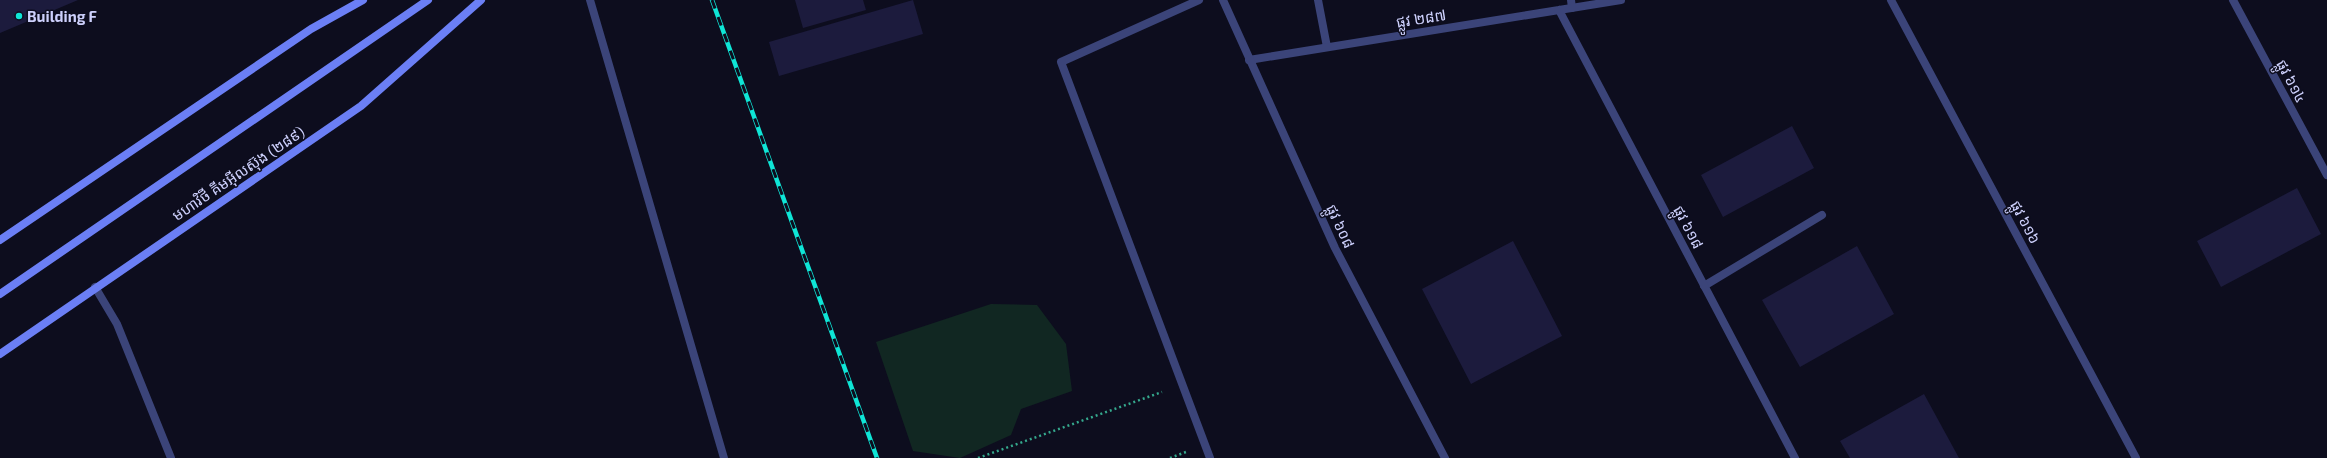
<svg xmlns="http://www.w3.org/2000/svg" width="2327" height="458" font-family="'Exo 2','Noto Sans Khmer',sans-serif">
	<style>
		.green { fill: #112722 }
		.building { fill: #1c1b3d }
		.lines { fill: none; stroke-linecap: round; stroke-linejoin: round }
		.path { stroke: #35a88d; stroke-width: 2.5; stroke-dasharray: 2 3; stroke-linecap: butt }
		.service { stroke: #3b4479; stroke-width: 8 }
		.minor { stroke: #3b4479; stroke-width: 8 }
		.tertiary { stroke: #3b4479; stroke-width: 8 }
		.secondary { stroke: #6b7ff5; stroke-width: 8 }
		.rail-casing { stroke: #0fe5d6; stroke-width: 4.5 }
		.rail { stroke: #0d0d1e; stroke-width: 3; stroke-dasharray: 9; stroke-linecap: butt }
		.poi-dot { fill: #0fe5d6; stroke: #0d0d1e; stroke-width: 1.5 }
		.labels { text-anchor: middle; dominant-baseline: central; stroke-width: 3; stroke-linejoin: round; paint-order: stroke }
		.poi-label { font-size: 15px; font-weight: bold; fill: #cdd0fc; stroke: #0d0d1e; text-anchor: start }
		.street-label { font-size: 15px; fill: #cdd0fc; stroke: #0d0d1e }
	</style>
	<rect width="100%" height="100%" fill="#0d0d1e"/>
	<path class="green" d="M991,304L1037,305L1066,344L1072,391L1021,409L1011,435L960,458L913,451L876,342Z"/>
	<path class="building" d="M0,0H78L0,33Z
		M795,0H863L866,10L803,28Z
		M913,0L923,34L779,76L769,42Z
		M1792,126L1814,168L1723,217L1701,175Z
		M2297,188L2321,234L2221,287L2197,241Z
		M1513,241L1562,336L1471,384L1422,289Z
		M1857,246L1894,314L1800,367L1762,300Z
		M1924,394L1959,458H1850L1840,441Z"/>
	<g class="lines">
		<path class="path" d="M978,458L1162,392
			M1170,458L1186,452"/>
		<path class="service" d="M590,0L724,458
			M1199,0L1061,62L1210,458
			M1318,0L1327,47
			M1571,0L1572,8
			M1704,286L1822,215
			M95,287L117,324L171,458"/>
		<path class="minor" d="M1891,0L2136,458
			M2233,0L2327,175
			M1559,10L1795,458
			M1249,60L1621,0"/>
		<path class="tertiary" d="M1223,0L1335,248L1445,458"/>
		<path class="secondary" d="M0,240L311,29L363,0
			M0,294L428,0
			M0,354L361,106L481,0"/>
		<defs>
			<path id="rail" d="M712,0L877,458"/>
		</defs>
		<use href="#rail" class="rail-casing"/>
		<use href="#rail" class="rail"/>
	</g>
	<circle class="poi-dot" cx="19" cy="16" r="4"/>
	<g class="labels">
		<g class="poi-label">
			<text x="27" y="16">Building F</text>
		</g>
		<g class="street-label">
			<text transform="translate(1421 18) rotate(-9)">ផ្លូវ ២៨៧</text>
			<text transform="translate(2292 81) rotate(62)">ផ្លូវ ៦១៤</text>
			<text transform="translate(238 173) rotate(-34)">មហាវិថី គីមអ៊ីលស៊ុង (២៨៩)</text>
			<text transform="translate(2026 222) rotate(62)">ផ្លូវ ៦១៦</text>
			<text transform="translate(1341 226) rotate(65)">ផ្លូវ ៦០៨</text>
			<text transform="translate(1689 227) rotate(62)">ផ្លូវ ៦១៨</text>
		</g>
	</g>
</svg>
